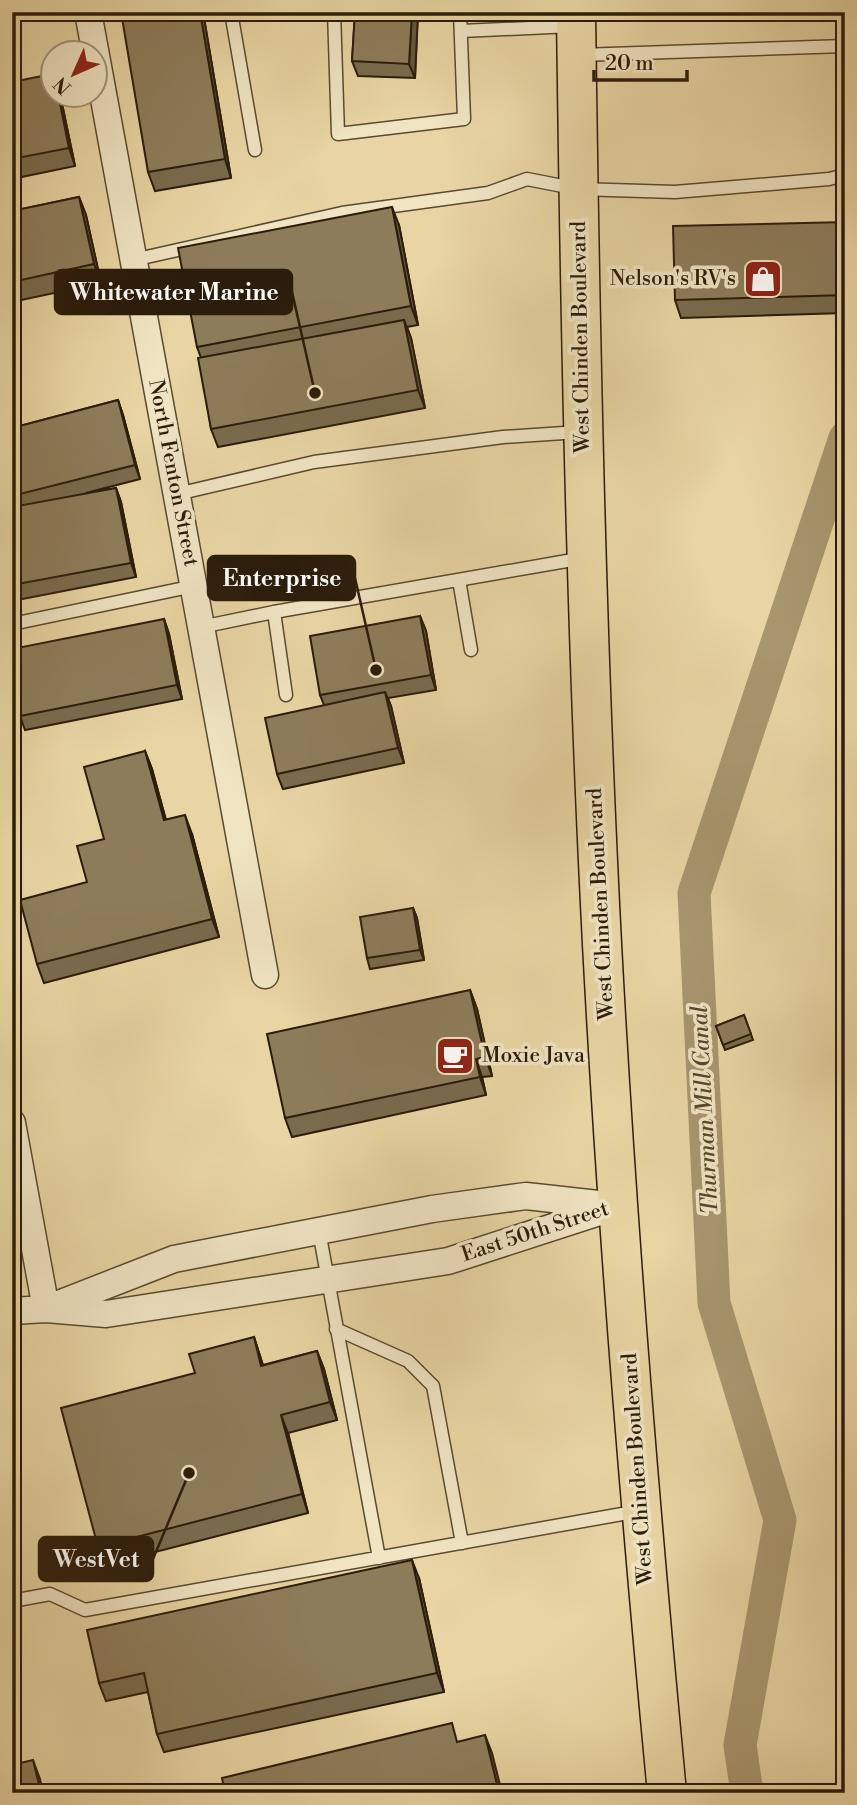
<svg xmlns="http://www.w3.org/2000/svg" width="857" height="1805" font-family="'Libre Bodoni',serif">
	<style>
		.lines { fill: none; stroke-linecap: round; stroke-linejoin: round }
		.canal { stroke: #a8966f; stroke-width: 33 }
		.lane-casing { stroke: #5a4a31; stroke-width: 15 }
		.street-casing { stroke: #5a4a31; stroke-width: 29 }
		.primary-casing { stroke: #2b1c0b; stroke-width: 41 }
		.lane { stroke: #f0e4c3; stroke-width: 12 }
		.street { stroke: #f0e4c3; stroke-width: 26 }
		.primary { stroke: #e8d5a3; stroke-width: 38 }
		.wall { fill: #796b4d; stroke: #2b1c0b; stroke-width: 2 }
		.shaded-wall { fill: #63573f; stroke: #2b1c0b; stroke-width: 2 }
		.building { fill: #8d7c5a; stroke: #2b1c0b; stroke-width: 2 }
		.labels { text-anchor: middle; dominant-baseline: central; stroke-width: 7; stroke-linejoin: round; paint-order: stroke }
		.poi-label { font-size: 21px; fill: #2b1c0b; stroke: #f0e4c3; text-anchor: end }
		.street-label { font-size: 21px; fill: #2b1c0b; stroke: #f0e4c3 }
		.water-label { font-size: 23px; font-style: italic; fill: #57472e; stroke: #f0e4c3 }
		.leader { fill: none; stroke: #2b1c0b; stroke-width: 2.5 }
		.callout-dot { fill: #2b1c0b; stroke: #f0e4c3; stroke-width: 2.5 }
		.callout { fill: #2b1c0b; stroke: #2b1c0b; stroke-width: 2.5 }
		.callout-label { font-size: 23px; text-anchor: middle; font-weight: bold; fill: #fff }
	</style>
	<rect width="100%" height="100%" fill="#e8d5a3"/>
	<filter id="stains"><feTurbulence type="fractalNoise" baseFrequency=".00286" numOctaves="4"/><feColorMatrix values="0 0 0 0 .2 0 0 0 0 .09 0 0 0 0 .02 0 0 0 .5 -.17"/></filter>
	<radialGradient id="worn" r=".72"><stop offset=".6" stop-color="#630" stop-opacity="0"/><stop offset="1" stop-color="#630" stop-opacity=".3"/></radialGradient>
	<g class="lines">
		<path class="canal" d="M747,1793L740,1745L780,1520L714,1303L694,893L845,438"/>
		<defs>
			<path id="lane" d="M231,12L255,150
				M334,12L338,134L464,119L460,12
				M461,31L572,26
				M580,55L845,46
				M133,260L342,213L488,193L527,179L578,189L675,192L829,179L845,175
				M177,494L314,462L503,437L579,432
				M459,580L471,650
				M12,624L194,586
				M201,627L274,612
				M286,695L274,612L584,558
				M319,1231L379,1558
				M336,1329L408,1361L433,1386L462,1543
				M12,1601L50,1594L85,1610L639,1511"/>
			<path id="street" d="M88,12L265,975
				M12,1123L46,1309
				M51,1307L174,1259L432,1209L526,1196L607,1205
				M12,1311L46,1309L106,1314L448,1261L618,1206"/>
			<path id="primary" d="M576,12C580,323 586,634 602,944C617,1227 640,1510 667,1793"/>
		</defs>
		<use href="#lane" class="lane-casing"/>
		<use href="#street" class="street-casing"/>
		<use href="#primary" class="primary-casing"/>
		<use href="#lane" class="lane"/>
		<use href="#street" class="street"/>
		<use href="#primary" class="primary"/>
	</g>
	<path class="wall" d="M203,12L231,178L155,191L148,172Z
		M355,12H418L415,78L358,76L352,61Z
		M12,82L52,94H60L75,166L12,179Z
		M79,197L86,215L101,283L12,302V211Z
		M845,222V313L681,318L675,300Z
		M399,225L418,325L407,327L411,338L425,408L218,447L211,429L201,358L197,347Z
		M118,400L123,415L140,479L86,493L116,488L121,502L136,577L12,601V428Z
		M420,616L426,631L436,690L388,698L391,706L404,763L283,789L277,774L324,705L320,695Z
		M164,619L169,634L182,699L25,730L20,716Z
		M145,751L152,769L166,820L192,834L219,937L44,983L37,964L87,882L104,839Z
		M413,908L417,918L424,960L370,969L367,958Z
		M470,990L477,1009L492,1076L482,1077L486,1095L292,1137L285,1118Z
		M744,1015L753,1040L725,1050L716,1026Z
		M254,1337L263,1365L317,1351L324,1369L337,1420L288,1433L308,1513L104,1565L98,1547L195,1373Z
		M419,1578L444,1692L164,1752L157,1734L148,1692L106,1701L99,1683Z"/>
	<path class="shaded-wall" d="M200,12H203L231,178L225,159Z
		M412,12H418L415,78L409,64Z
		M58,94H60L75,166L69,148Z
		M79,197L86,215L101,283L94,264Z
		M392,207L399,225L418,325L411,306Z
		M404,320L411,338L425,408L418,390Z
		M118,400L123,415L140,479L135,465Z
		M116,488L121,502L136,577L131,563Z
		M420,616L426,631L436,690L431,675Z
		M164,619L169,634L182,699L177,685Z
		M385,692L391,706L404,763L398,748Z
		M145,751L152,769L171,839L164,820Z
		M185,815L192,834L219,937L212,919Z
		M413,908L417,918L424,960L420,950Z
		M470,990L477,1009L492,1076L485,1057Z
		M476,1059L482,1077L486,1095L480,1077Z
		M254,1337L260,1356L268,1384L261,1366Z
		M317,1351L324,1369L337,1420L330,1402Z
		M281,1415L288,1433L308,1513L302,1494Z
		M412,1560L419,1578L444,1692L437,1673Z
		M485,1735L492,1753L502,1793H499Z
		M33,1760L40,1779L43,1793H41Z"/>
	<path class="building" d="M121,12H200L225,159L148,172Z
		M355,12H412L409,64L352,61Z
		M52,74V94H58L69,148L12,159V82Z
		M79,197L94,264L12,282V211Z
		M392,207L411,306L197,347L178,248Z
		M845,222V295L675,300L673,226Z
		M404,320L418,390L211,429L198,358Z
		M118,400L135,465L12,496V428Z
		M116,488L131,563L12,585V507Z
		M420,616L431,675L320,695L310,636Z
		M164,619L177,685L20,716L12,679V649Z
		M385,692L398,748L277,774L265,718Z
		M145,751L164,820L185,815L212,919L37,964L20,900L87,882L77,846L104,839L84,767Z
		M413,908L420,950L367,958L360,917Z
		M470,990L485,1057L476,1059L480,1077L285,1118L267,1034Z
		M744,1015L751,1034L723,1045L716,1026Z
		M254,1337L261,1366L317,1351L330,1402L281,1415L302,1494L98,1547L61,1408L195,1373L189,1354Z
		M412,1560L437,1673L157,1734L144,1673L99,1683L87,1630Z
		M452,1723L457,1742L485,1735L499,1793H225L222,1778Z
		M33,1760L41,1793H12V1765Z"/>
	<defs>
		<symbol id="shop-square" viewBox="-11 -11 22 22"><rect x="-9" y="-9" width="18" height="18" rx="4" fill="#8f2418" stroke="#f0e4c3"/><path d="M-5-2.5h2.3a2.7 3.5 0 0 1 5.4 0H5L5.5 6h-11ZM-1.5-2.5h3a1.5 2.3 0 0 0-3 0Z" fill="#fff"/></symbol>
		<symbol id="cafe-square" viewBox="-11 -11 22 22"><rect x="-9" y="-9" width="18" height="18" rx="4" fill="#8f2418" stroke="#f0e4c3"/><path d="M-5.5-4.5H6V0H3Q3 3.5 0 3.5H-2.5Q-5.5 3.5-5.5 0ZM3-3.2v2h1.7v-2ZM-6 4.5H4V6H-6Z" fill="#fff"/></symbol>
	</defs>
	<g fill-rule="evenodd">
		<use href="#shop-square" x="741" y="257" width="44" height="44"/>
		<use href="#cafe-square" x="433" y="1034" width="44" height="44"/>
	</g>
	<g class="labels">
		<g class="poi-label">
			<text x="736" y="279">Nelson's RV's</text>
			<text x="482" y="1056" text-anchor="start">Moxie Java</text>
		</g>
		<g class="street-label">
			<text transform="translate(581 337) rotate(-91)">West Chinden Boulevard</text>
			<text transform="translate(173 473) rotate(79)">North Fenton Street</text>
			<text transform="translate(601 904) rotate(-93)">West Chinden Boulevard</text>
			<text transform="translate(535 1232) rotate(-18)">East 50th Street</text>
			<text transform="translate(638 1469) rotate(-94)">West Chinden Boulevard</text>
		</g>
		<g class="water-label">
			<text transform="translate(705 1110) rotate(-93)">Thurman Mill Canal</text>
		</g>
	</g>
	<path class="leader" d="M315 393L292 292M376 670L355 578M189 1473L153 1559"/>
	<g class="callout-dot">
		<circle cx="315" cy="393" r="7"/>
		<circle cx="376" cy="670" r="7"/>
		<circle cx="189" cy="1473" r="7"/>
	</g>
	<g class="callout">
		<rect x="55" y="270" width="237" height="44" rx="7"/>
		<rect x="208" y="556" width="147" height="44" rx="7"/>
		<rect x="39" y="1537" width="114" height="44" rx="7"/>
	</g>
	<g class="callout-label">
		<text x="174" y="300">Whitewater Marine</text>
		<text x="282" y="586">Enterprise</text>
		<text x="96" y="1567">WestVet</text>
	</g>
	<rect width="857" height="1805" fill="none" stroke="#e8d5a3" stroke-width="42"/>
	<rect x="14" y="14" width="829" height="1777" fill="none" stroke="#2b1c0b" stroke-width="3.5"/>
	<rect x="21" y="21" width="815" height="1763" fill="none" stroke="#2b1c0b" stroke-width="2"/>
	<g transform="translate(74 74) rotate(225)"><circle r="33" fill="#f0e4c3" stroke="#a19479" stroke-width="2"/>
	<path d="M0-5L12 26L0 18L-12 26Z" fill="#8f2418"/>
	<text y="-10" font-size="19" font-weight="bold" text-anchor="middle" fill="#2b1c0b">N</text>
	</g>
	<path d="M594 70v10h93v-10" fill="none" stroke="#2b1c0b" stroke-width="3.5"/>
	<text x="605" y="70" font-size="21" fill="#2b1c0b" stroke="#f0e4c3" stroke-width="5" paint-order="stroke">20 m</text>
	<rect width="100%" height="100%" filter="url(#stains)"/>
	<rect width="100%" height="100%" fill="url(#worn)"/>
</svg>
